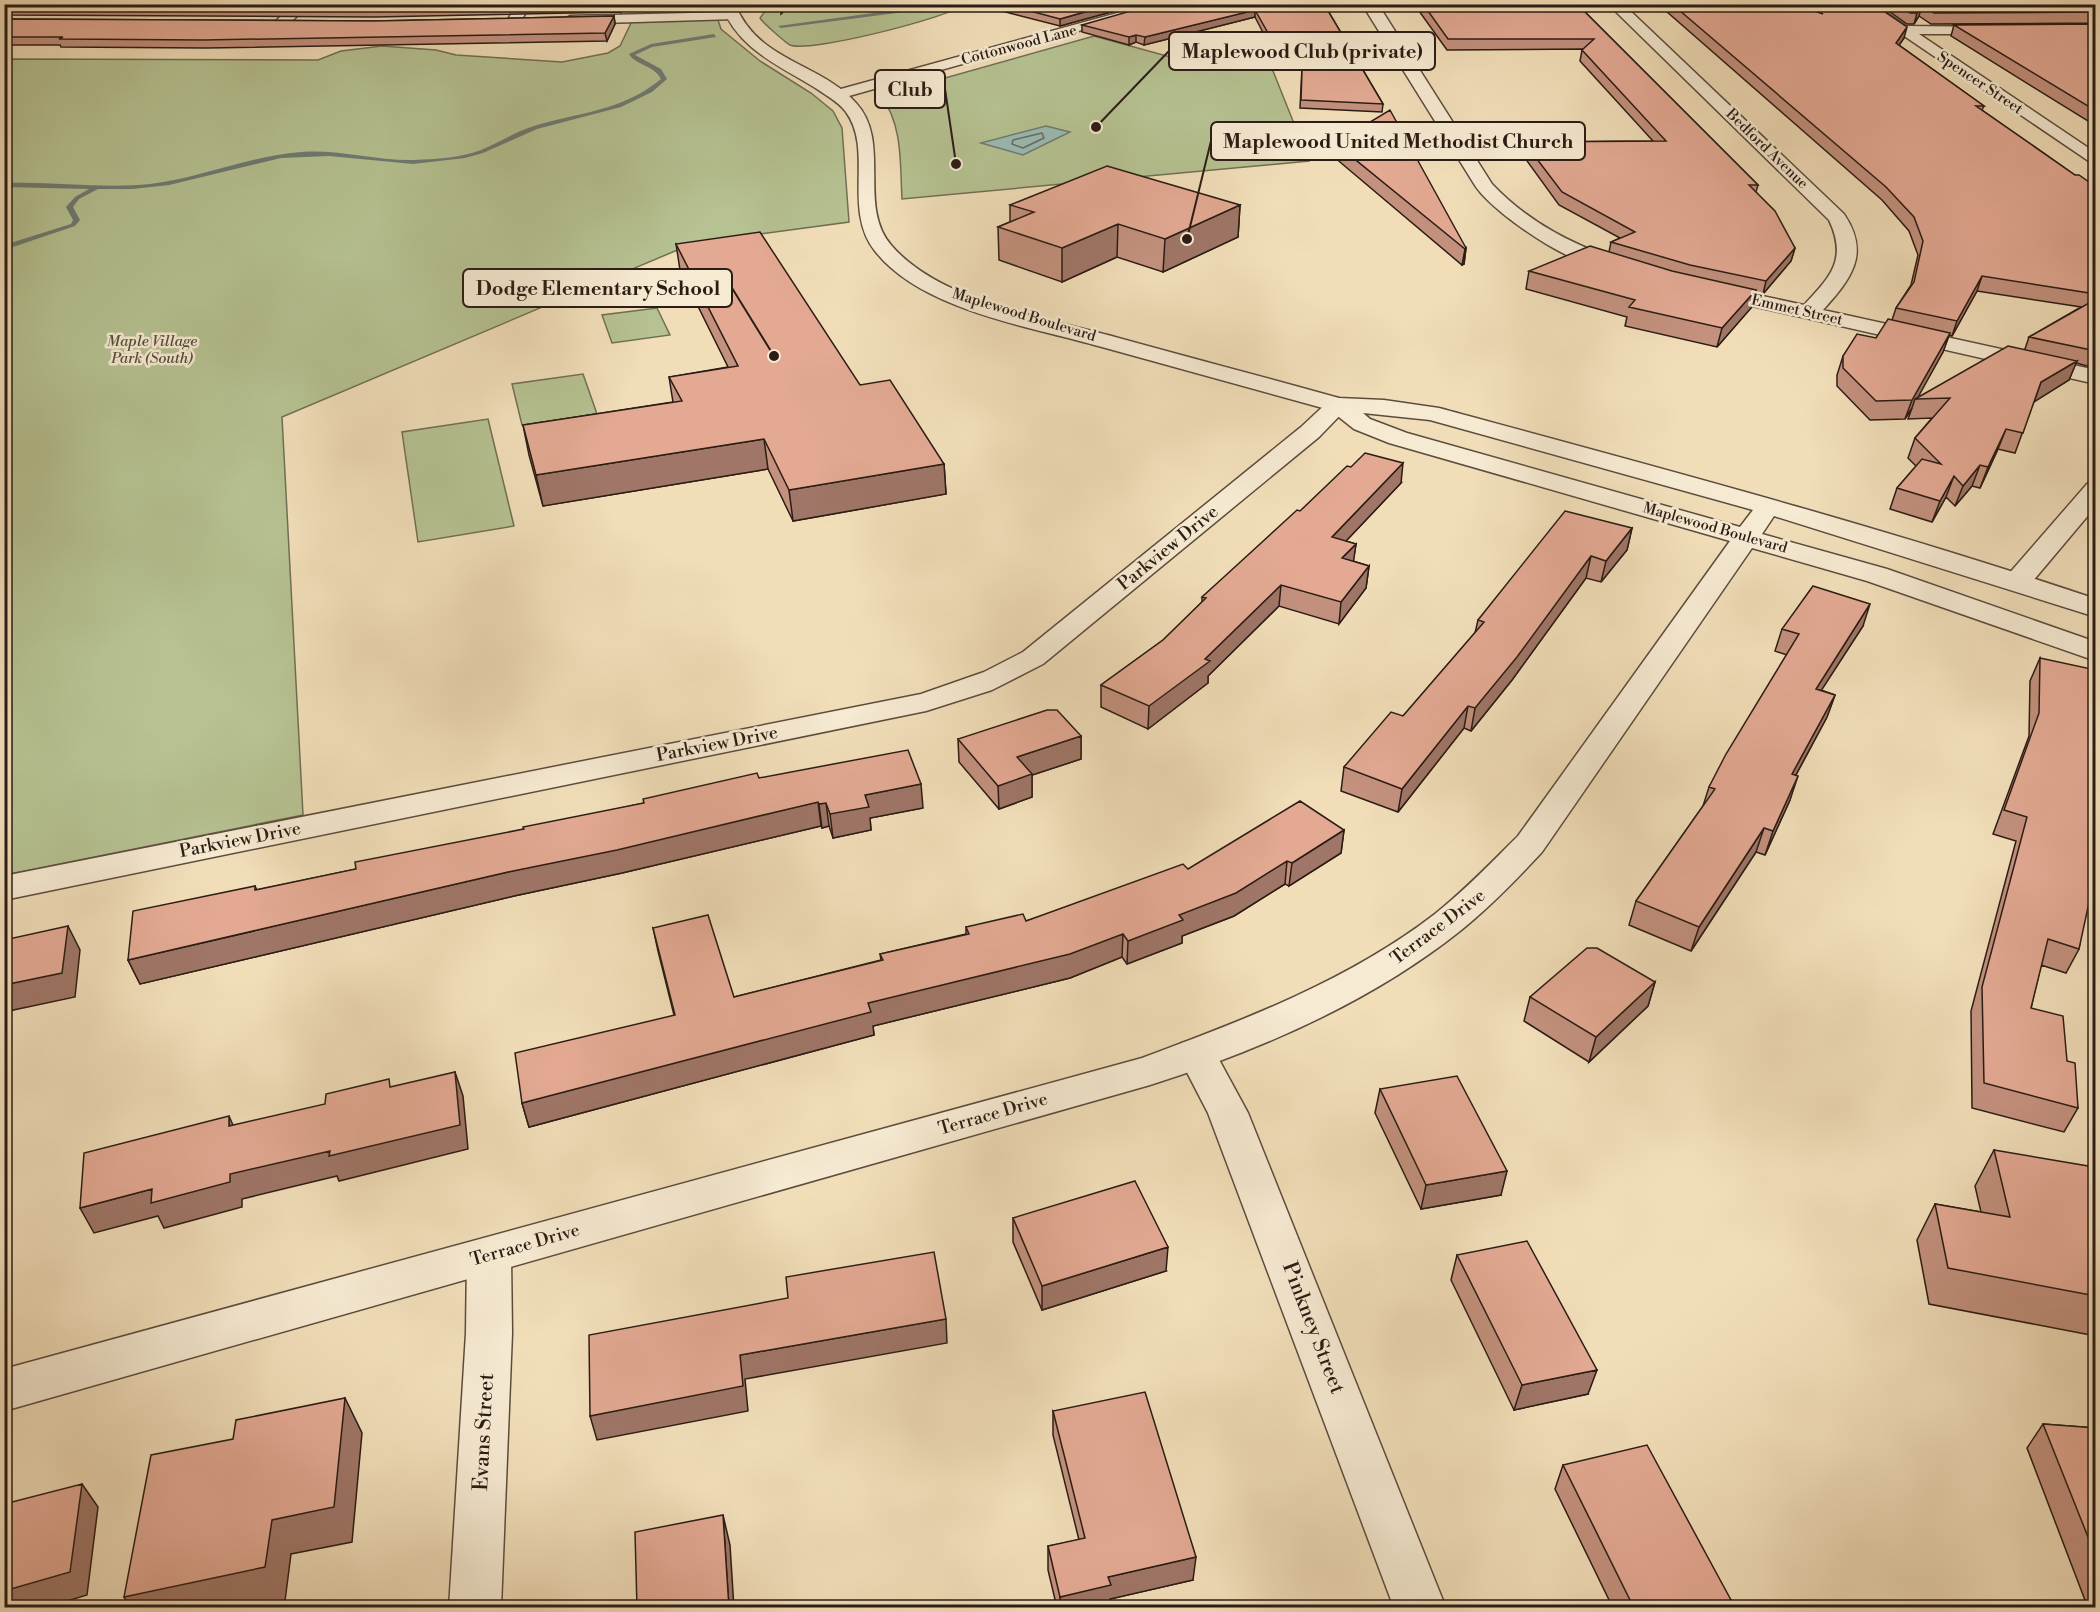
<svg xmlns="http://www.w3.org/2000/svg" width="2100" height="1612" font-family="'Libre Bodoni',serif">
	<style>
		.green { fill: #b6c292; stroke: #706f53; stroke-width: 1.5 }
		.water { fill: #9bbbb4; stroke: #6e7b74; stroke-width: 1.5 }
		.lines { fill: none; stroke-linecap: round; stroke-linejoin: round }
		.shore { stroke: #636c64; stroke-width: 1.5 }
		.stream { fill: #6e7b74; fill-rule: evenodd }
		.minor-casing { stroke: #5c4c3d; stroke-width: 3 }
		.tertiary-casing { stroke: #5c4c3d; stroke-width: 3 }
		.minor { fill: #f6ead2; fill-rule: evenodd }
		.tertiary { fill: #f6ead2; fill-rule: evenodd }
		.wall { fill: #c3917e; stroke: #2b1c14; stroke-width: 1.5; fill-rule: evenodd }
		.shaded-wall { fill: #9f7667; stroke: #2b1c14; stroke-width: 1.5 }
		.building { fill: #e3a993; stroke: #2b1c14; stroke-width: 1.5 }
		.labels { text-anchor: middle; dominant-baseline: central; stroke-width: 5; stroke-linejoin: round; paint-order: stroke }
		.far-street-label { font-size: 15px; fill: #2b1c14; stroke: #f6ead2 }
		.far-park-label { font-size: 15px; font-style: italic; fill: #554e3a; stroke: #f6ead2 }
		.street-label { font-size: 18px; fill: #2b1c14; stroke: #f6ead2 }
		.near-street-label { font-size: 21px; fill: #2b1c14; stroke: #f6ead2 }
		.leader { fill: none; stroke: #2b1c14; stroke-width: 2 }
		.callout-dot { fill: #2b1c14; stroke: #f6ead2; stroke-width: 2 }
		.callout { fill: #f6ead2; stroke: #2b1c14; stroke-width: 2 }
		.callout-label { font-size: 20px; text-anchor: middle; font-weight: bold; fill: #2b1c14 }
	</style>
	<rect width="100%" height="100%" fill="#f1deb9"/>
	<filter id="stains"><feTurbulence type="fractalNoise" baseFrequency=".00333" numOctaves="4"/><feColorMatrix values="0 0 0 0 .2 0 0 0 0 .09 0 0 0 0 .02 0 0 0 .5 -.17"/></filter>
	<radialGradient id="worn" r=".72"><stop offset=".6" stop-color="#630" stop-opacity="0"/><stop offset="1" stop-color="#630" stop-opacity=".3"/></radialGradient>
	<path class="green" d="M801,5H964C946,18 810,53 790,45C786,43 762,22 760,18L766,10Z
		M718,20L721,29L760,61L811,93L833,111L842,128L849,222L694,243L282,417L303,815L5,875V59L318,60L341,51L382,46L436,50L456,55L562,62L608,53L620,46L632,21Z
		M1094,36L1203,66H1271L1309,161L902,199C900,164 903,125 881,96Z
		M657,308L670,335L612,343L602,315Z
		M583,374L597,414L522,425L512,384Z
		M488,419L514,526L418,542L402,432Z"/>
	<path class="water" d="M1046,126L1070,132L1023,155L981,143Z"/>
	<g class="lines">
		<path class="shore" d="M1042,133L1044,138L1023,148L1012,144L1013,140Z"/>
		<path class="stream" d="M913,4H921L904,12L781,28L778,26L903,9Z
			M714,34L716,37L652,47L635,55L661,69L667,79L652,92L621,107L537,129L483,153L465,158L413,164L329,156L281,158L169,185L132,189H98L79,199L73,207L80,220L75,226L4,250V245L71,224L73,220L66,207L75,197L89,189L4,187V183C53,181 102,189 150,184C201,178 249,156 301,152C339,149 376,161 414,160C436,159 460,158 481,150C498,143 513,133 531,127C578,112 621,112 661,79C654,65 635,65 629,54L651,44Z"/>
		<defs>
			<path id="minor" d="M293,4H309L287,26H277V20Z
				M517,4H531L519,24H509L507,21Z
				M1150,4H1174L842,98L836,100L828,95L830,92Z
				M1362,4H1377L1381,9L1492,184C1530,224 1575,246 1627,263L1630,267L1627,271C1591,280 1497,217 1476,187Z
				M1608,4H1623L1844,214C1871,254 1851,279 1823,310L2096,370V384L1704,295L1701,291L1704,287L1711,285L1804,305C1830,277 1848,260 1829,220Z
				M1857,4H1874L1906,26L2003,27L2005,30L2003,33L1998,34H1919L2096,153V166Z
				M730,12L735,13V19L570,24L563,20L570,16Z
				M1338,398L1346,400L1350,405L1319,437L1043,664L992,690L926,711L4,900V876L921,694L984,672L1023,652L1301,427L1330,400Z
				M2096,481V506L2027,588L2017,590L2007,588L2003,582L2007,576L2087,484Z
				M1196,1039L1210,1043L1248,1113L1446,1608H1394L1208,1113L1177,1053L1182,1043Z
				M489,1238L504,1243L511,1256L512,1333L501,1608H449L466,1333L467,1256L474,1243Z"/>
			<path id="tertiary" d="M721,4H735C758,62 819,62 856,103C892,142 857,205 891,245C940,302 1046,318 1115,337C1190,358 1265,377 1339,398L1384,400L1439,408C1660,468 1879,526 2096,599V617L1774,516L1762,534L1887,569L2096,642V661L1867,581L1752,548L1542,852C1516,880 1490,907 1460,931C1371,1002 1258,1051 1150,1085L4,1411V1369L1142,1058C1244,1020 1348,981 1435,914C1465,890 1491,863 1518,836L1730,541L1389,443L1354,429L1330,410C1254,389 1178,368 1102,347C1033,327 922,311 875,251C842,209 874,150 846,112C839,102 827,96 817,89C779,65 738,50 721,4ZM1363,413L1430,420L1753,510L1740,527L1407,433L1370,419Z"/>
		</defs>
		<use href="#minor" class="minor-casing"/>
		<use href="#tertiary" class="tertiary-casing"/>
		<use href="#minor" class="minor"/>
		<use href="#tertiary" class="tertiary"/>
	</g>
	<path class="wall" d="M4,4H686L624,6L621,12L375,17L4,15Z
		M986,4H1140L1060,26L986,7Z
		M1324,4L1383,104L1382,112L1300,108L1303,47L1271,48L1255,17L1144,45L1136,42L1129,45L1082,32V25Z
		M1414,4H1577L1758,185L1756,192L1795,248L1791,261L1763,294L1755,292L1751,308L1717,347L1625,326L1627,317L1526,289L1529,271L1609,252L1611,242L1620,238L1559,205L1522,154L1524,142L1653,141L1580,61L1582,50L1583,49L1447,50Z
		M1658,4H1873L1904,38L1899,45L1984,106L1982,110L2075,175L2096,187V364L2091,367L2076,363L2069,380L2034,401L2015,453L1998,449L1980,488L1972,486L1955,506L1946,497L1932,522L1890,509L1897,488L1916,466L1908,458L1915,438L1932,418L1908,419L1912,408L1905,419L1870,420L1837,386V375L1843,356L1876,338L1892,320L1896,308L1911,285L1918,255L1909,231L1882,200ZM1977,291L2081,307L2029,337L2025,349L1917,398L1943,352L1949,335L1952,336Z
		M1879,4H2096V23L1931,24L1919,16L1914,24H1907Z
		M614,16L615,24L607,41L206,48L61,47L60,45H4V19L373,21Z
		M2096,24V126L1951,36L1954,25Z
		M1335,143L1466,248L1464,264L1462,265L1334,157Z
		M1010,205H1240L1238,237L1163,272L1117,257L1062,282L999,260L998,227L1010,222Z
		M676,244L860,385L944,464L946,494L793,521L768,469L543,506L529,455L523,425L673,402L669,377L728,367L680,270Z
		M1401,483L1346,541L1356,544L1353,561L1369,566L1366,588L1339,624L1279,606L1208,676V683L1148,729L1101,707V685L1163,640L1202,602V597L1300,511Z
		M1632,528L1627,550L1601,582L1586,578L1512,680L1471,731L1464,728L1398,812L1341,791L1344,767L1403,716L1475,633L1478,620Z
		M1863,626L1821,690L1835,695L1827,717L1796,775L1790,800L1765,855L1756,852L1691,951L1629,925L1636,901L1703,806L1709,787L1787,655L1775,651L1782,629Z
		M2040,658L2089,883L2079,949L2066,973L2041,965L2031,1008L2067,1061L2078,1108L2064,1132L1972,1108L1971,1011L2016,841L1993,834L2029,736L2030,681Z
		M1081,736V759L1032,775V797L999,809L959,762L958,739Z
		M759,778L923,808L870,818L871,830L833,838L829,826L822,828L821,826L622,873L514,896L140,984L128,960L255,886L257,890L356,869L524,829Z
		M1344,830L1341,853L1289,886L1285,884L1234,916L1182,936V943L1127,964L1122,957L1070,978L873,1026L874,1035L529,1127L522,1103L674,1015L658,951L653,928L734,997L881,960L880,954L966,934V927L1026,921L1188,869Z
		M1655,982L1648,1006L1589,1062L1524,1021L1530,997Z
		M1380,1089L1501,1195L1421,1209L1375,1113Z
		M1994,1150L2096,1192V1336L1929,1304L1917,1240L1935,1204L1981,1212L1975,1186Z
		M1013,1218L1166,1271L1042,1310L1013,1242Z
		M1457,1255L1588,1394L1514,1410L1451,1280Z
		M1053,1411L1193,1580L1110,1599V1608H1057L1048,1570V1546L1079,1540L1053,1435Z
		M2043,1424L2096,1428V1608H2088L2027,1448Z
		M1563,1465L1731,1600L1728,1608H1613L1555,1489Z"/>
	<path class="shaded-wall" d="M620,4H624V6L621,12Z
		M782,4H792L781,14V6Z
		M1113,4H1140L1060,26V19Z
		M1922,5L1919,16L1914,24L1917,13Z
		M1255,10V17L1144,45L1145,37Z
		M614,16L615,24L607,41L605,33Z
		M1907,27L1904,38L1893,54L1896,43Z
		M1136,35V42L1129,45V37Z
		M1240,205L1238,237L1163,272L1165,239Z
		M1118,224L1117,257L1062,282V248Z
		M1466,248L1464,264L1462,265L1465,249Z
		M1795,248L1791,261L1763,294L1766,281Z
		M1982,276L1977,291L1952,336L1957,321Z
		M1756,290L1751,308L1717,347L1722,328Z
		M1950,333L1943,352L1917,399H1915L1912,408L1905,419L1912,400Z
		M2096,357V364L2091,367Z
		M2077,361L2069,380L2034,402L2041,382Z
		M2006,429L1998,449L1980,488L1988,467Z
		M764,439L768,469L543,506L536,475Z
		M1403,463L1401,483L1330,558L1332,537Z
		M944,464L946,494L793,521L789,490Z
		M1980,465L1972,486L1955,506L1963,486Z
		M1954,476L1946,497L1932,522L1940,501Z
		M1632,528L1627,550L1601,582L1606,561Z
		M1356,544L1353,565L1342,558Z
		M1591,556L1586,578L1512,680L1471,731L1475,708Z
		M1369,566L1366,588L1339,624L1341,602Z
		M1281,585L1279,606L1208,676V683L1148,729L1149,706L1205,659Z
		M1870,604L1863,626L1808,711L1816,689Z
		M1835,695L1827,717L1784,797L1792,774Z
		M1468,706L1464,728L1398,812L1402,789Z
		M1081,736V759L1032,775V797L999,809L998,786L1017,757Z
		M1798,776L1790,800L1765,855L1773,831Z
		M921,784L923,808L870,818L871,830L833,838L830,814L865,795Z
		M818,802L821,826L622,873L514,896L140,984L128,960L508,872Z
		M826,803L829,826L822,828L819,804Z
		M1764,828L1756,852L1691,951L1699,927Z
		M1344,830L1341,853L1289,886L1292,863Z
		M1287,861L1285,884L1234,916L1182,936V943L1127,964L1128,941L1179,915Z
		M68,926L80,950L75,997L4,1012V985Z
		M1123,934L1122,957L1070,978L873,1026L874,1035L529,1127L522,1103L868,1003Z
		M1655,982L1648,1006L1589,1062L1596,1037Z
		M455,1072L463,1096L468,1149L339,1181L337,1176L242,1199V1207L164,1228L158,1216L94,1233L80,1208L152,1189Z
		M229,1116L240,1141L229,1126Z
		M1507,1171L1501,1195L1421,1209L1426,1185Z
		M1168,1247L1166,1271L1042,1310V1286Z
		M946,1319L947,1343L745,1379L748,1411L597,1440L590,1416L740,1355Z
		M1597,1370L1588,1394L1514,1410L1522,1385Z
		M345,1398L362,1433L352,1542L291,1554L285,1601L255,1608H131L124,1597L272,1520Z
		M82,1484L98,1507L87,1595L44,1608H4V1591Z
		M723,1515L730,1545L734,1608H729Z
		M1196,1557L1193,1580L1110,1599V1608H1060V1597L1108,1577Z
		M1731,1600L1728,1608H1702Z"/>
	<path class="building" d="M4,4H604L373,9L4,7Z
		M1004,4H1113L1060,19Z
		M1155,4H1324L1383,104L1301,100L1303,40H1272L1255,10L1145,37L1136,35L1129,37L1082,25Z
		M1423,4H1577L1758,185H1749L1775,211L1795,248L1766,281L1690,265L1611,242L1635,232L1562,192L1524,142L1666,141L1582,50L1594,39H1448Z
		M1672,4H1794L1823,14L1809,4H1873L1907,27L1896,43L1984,106H1976L2075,175H2079L2096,187V294L1982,276L1957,321L1896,308L1914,282L1923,241L1914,217L1886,187Z
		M1898,4H2096V12L1934,13L1922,5L1917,13H1910Z
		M614,16L605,33L204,40L59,39L63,37H4V19L373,21Z
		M2096,24V111L1954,25Z
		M1390,110L1466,248L1465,249L1335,143Z
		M1107,166L1240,205L1165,239L1118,224L1062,248L998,227L1034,212L1010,205Z
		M760,232L860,385L890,380L944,464L789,490L764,439L536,475L523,425L682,401L669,377L738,366L676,244Z
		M1590,246L1672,271L1756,290L1722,328L1629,307L1635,300L1529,271Z
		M2096,299V351L2029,337Z
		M1888,319L1950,333L1912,400L1876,401L1843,368V356L1857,334L1876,338Z
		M2008,346L2077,361L2041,382L2023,433L2006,429L1988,467L1980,465L1963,486L1954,476L1940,501L1897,488L1922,459L1941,464L1915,438L1950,398L1915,399Z
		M1365,453L1403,463L1332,537L1356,544L1342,558L1369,566L1341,602L1281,585L1205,659L1210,661L1149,706L1101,685L1163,640L1206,598L1202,597L1297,510L1300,511L1347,466L1351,467Z
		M1565,511L1632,528L1606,561L1591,556L1517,657L1475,708L1468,706L1402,789L1344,767L1391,712L1403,716L1484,622L1478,620Z
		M1813,586L1870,604L1816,689L1835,695L1792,774L1798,776L1773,831L1764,828L1699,927L1636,901L1715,789L1709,787L1726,754L1799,634L1782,629Z
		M2040,658L2096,670V861L2089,883L2093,884L2079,949L2048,939L2031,1008L2063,1016L2067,1061L2075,1063L2078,1108L1984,1083L1982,987L2027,817L2004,810L2039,713Z
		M1047,710H1057L1081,736L1017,757L1032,774L998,786L958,739Z
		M908,750L921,784L865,795L869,807L830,814L826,803L819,804L818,802L617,850L508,872L128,960L133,911L255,886V890L356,869L355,862L524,829L523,827L644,803L643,799L757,773L759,778Z
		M1300,801L1344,830L1292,863L1287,861L1236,893L1179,915L1183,920L1128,941L1123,934L1070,954L868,1003L871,1012L522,1103L515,1053L675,1015L653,928L708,915L734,997L883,960L880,954L969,934L966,927L1023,914L1026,921L1183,864L1188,869Z
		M68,926L62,973L4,985V940Z
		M1587,948H1597L1655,982L1596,1037L1530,997Z
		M455,1072L460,1125L329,1156L330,1151L230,1174V1182L151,1203L152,1189L80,1208L84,1153L229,1116V1126L325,1104L326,1094L389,1079L390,1087Z
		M1457,1076L1507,1171L1426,1185L1380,1089Z
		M1994,1150L2088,1166L2096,1192V1296L1948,1268L1935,1204L2010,1217Z
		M1135,1181L1168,1247L1042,1286L1013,1218Z
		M1527,1241L1597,1370L1522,1385L1457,1255Z
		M934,1252L946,1319L740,1355L743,1386L590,1416L589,1335L788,1298L786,1277Z
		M1145,1392L1196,1557L1108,1577L1111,1585L1060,1597L1048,1546L1085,1538L1053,1411Z
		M345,1398L334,1507L272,1520L265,1567L124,1597L151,1455L233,1439L236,1420Z
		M2043,1424L2096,1428V1557Z
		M1647,1445L1731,1600L1702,1608H1634L1563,1465Z
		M82,1484L70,1572L4,1591V1504Z
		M723,1515L729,1608H637L635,1532Z"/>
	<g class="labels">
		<g class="far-street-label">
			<text transform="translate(1019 45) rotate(-15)">Cottonwood Lane</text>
			<text transform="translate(1980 83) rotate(34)">Spencer Street</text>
			<text transform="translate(1767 149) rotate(44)">Bedford Avenue</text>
			<text transform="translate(1797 310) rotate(13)">Emmet Street</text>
			<text transform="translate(1024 315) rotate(17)">Maplewood Boulevard</text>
			<text transform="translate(1715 528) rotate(16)">Maplewood Boulevard</text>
		</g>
		<g class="far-park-label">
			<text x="152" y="341">Maple Village<tspan x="152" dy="17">Park (South)</tspan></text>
		</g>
		<g class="street-label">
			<text transform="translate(1168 548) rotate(-39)">Parkview Drive</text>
			<text transform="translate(717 744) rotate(-11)">Parkview Drive</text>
			<text transform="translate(240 840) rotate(-11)">Parkview Drive</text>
			<text transform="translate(1438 927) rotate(-37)">Terrace Drive</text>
			<text transform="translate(993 1114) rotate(-16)">Terrace Drive</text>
			<text transform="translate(525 1245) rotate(-16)">Terrace Drive</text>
		</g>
		<g class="near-street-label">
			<text transform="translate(1313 1328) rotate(69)">Pinkney Street</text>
			<text transform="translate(484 1432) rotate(-87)">Evans Street</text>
		</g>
	</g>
	<path class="leader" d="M1096 127L1169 51M956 164L945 89M1187 239L1211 141M774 356L732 288"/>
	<g class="callout-dot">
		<circle cx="1096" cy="127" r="6"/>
		<circle cx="956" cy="164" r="6"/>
		<circle cx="1187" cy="239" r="6"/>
		<circle cx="774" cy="356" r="6"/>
	</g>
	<g class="callout">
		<rect x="1169" y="32" width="266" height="38" rx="6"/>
		<rect x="875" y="70" width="70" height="38" rx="6"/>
		<rect x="1211" y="122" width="374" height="38" rx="6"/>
		<rect x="463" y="269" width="269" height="38" rx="6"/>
	</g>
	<g class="callout-label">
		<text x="1302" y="58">Maplewood Club (private)</text>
		<text x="910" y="96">Club</text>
		<text x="1398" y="148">Maplewood United Methodist Church</text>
		<text x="598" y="295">Dodge Elementary School</text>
	</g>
	<rect width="2100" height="1612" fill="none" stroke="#f1deb9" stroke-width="24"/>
	<rect x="6" y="6" width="2088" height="1600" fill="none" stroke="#2b1c14" stroke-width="3"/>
	<rect x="12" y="12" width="2076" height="1588" fill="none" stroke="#2b1c14" stroke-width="1.5"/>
	<rect width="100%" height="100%" filter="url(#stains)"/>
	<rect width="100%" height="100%" fill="url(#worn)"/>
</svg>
